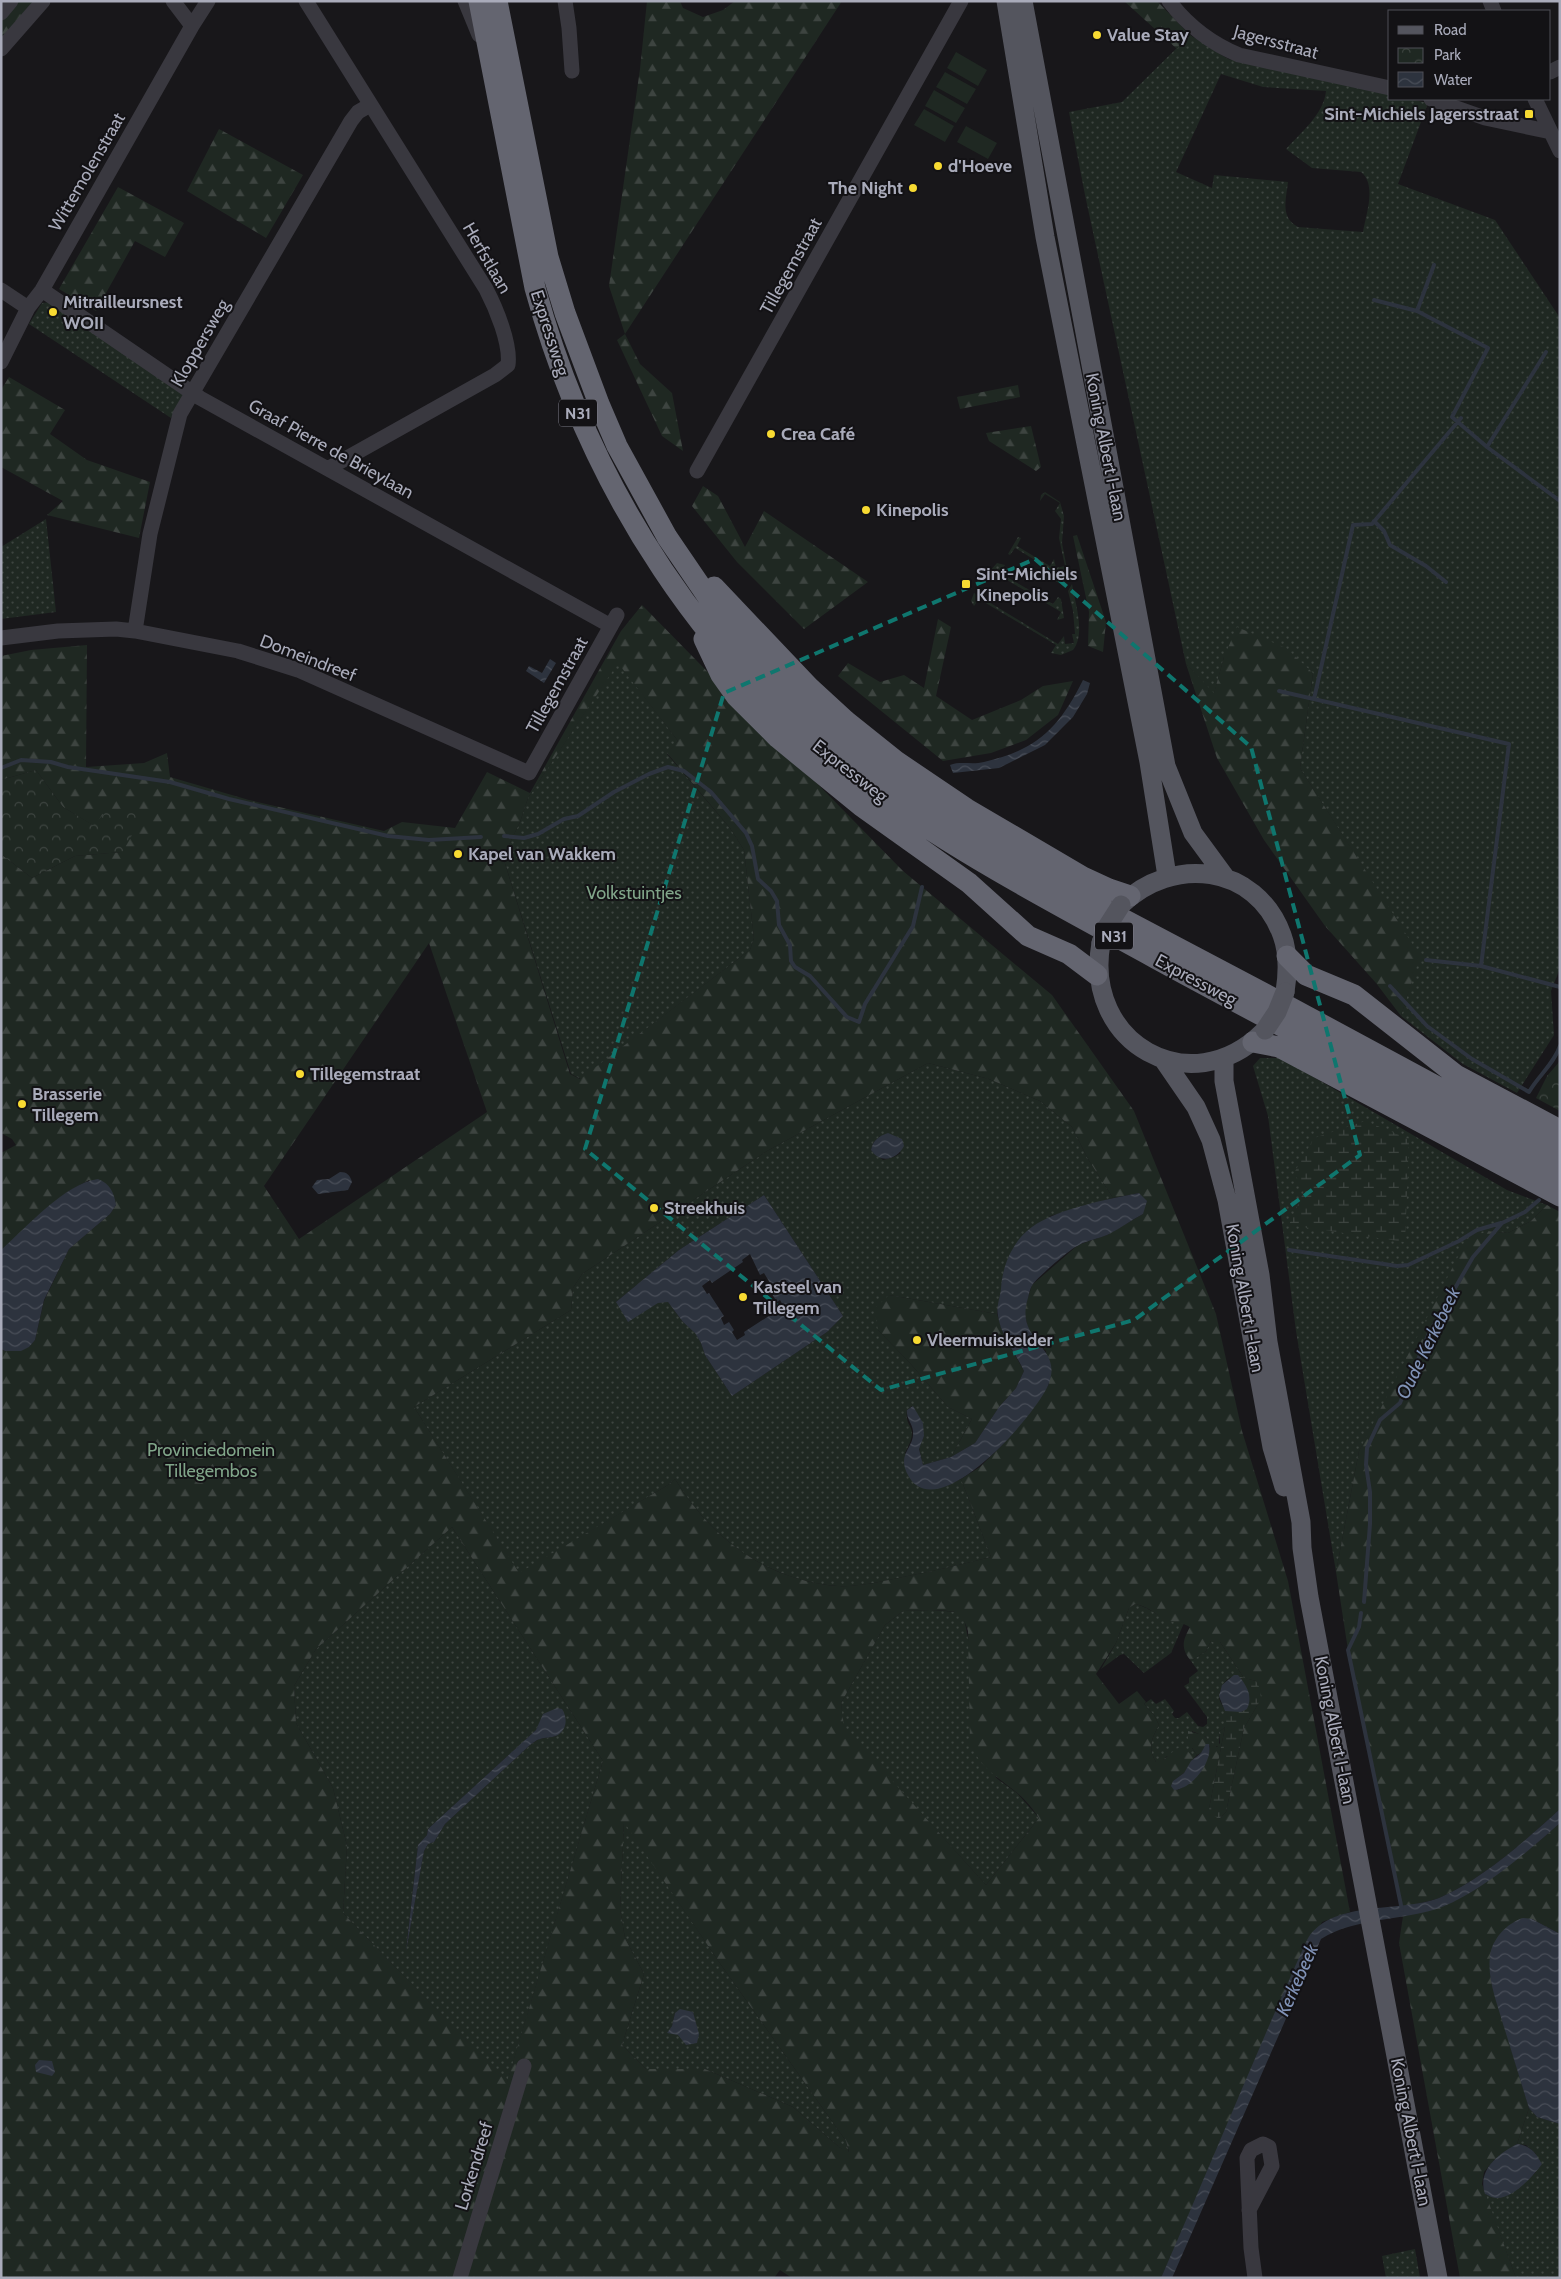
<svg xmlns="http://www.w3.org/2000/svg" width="1561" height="2279" font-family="Cabin,sans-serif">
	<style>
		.grass { fill: url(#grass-dots); fill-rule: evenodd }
		.forest { fill: url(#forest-firs); fill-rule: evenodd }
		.wetland { fill: url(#wetland-marsh) }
		.park { fill: url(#park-crowns) }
		.pitch { fill: #1f2822 }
		.water { fill: url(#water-waves); fill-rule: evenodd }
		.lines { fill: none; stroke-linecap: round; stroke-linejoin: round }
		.stream { stroke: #2d333e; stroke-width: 4 }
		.minor { stroke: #39383f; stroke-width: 15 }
		.major { stroke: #54555e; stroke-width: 19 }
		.highway { stroke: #646570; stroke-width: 21 }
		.major-bridge { stroke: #54555e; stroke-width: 19 }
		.marked { fill: none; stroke: #0f766e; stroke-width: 4; stroke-dasharray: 10 6; stroke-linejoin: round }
		.poi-dot { fill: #f7da32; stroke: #131215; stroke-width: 2 }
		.labels { text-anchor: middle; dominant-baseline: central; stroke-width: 4; stroke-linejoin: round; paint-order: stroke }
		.shield { fill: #131215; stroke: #7c7d88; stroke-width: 1 }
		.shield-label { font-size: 16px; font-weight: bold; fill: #a9abba }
		.poi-label { font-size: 18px; font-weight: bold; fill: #a9abba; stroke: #131215; text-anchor: start }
		.street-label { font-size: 18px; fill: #a9abba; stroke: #131215 }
		.park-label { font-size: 18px; fill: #80a589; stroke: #131215 }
		.water-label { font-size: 19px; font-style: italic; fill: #8092b6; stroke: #131215 }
	</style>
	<defs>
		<pattern id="grass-dots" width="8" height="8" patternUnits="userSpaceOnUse" patternTransform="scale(1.25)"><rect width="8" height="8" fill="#1f2822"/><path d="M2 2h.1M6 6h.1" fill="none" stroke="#3d4440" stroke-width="1.8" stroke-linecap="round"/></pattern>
		<pattern id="forest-firs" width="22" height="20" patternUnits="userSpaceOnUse" patternTransform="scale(1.25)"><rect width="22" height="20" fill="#1f2822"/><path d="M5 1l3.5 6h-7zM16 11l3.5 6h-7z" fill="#3d4440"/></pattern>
		<pattern id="wetland-marsh" width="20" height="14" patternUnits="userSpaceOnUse" patternTransform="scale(1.25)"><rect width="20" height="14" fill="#1f2822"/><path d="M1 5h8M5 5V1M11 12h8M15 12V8" fill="none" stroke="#3d4440"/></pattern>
		<pattern id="park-crowns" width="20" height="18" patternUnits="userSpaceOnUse" patternTransform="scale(1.25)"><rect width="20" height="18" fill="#1f2822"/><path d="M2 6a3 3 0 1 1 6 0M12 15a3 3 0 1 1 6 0" fill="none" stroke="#3d4440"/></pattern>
		<pattern id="water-waves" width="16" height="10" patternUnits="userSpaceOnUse" patternTransform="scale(1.25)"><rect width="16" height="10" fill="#2d333e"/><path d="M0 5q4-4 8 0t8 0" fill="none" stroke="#494e58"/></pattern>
	</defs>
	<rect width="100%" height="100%" fill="#18171a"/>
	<path class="grass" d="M1190,35L1228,59L1390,94V99H1409L1428,103L1398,184L1495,220L1560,318V968L1551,991L1554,1035L1517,1093L1463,1064L1401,1016L1419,956L1300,768L1313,673L1224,657L1214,694L1186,664L1085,195L1069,112L1122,102ZM1221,74L1263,87L1326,91C1324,114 1300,133 1286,149L1312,168L1361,172C1377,185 1366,214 1363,232L1298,227C1280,217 1286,200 1288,182L1214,175L1212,188L1176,172Z
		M52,302L183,395L171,418L29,324L42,303Z
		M1045,492L1060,502L1064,516L1062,543L1068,574L1066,580L1061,583L1052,581L1056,573L1015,548L1010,555L1008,554L1018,537L1021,538L1017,546L1050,566L1054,559L1056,568L1065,566L1059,538L1061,519L1055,511L1060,503L1045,494L1040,501L1041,495Z
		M46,519L56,612L1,619V547Z
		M997,563L1005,565L1000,573L1053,604L1058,597L1061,599L1064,618L1057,620L1061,612L997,574L991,580L989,572Z
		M1072,584C1075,603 1086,634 1073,650L1061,655L1051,653L1056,645L979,599L974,606L971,601L974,593L1058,644L1064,636L1065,644L1074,643L1072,634H1075L1073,611L1068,591Z
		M618,662L678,741L667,754L730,828L744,850L754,938L750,950L581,1079L571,1074L503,857L520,822L528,798Z
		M1260,1058H1281L1507,1190L1547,1205L1531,1221L1508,1233L1487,1231L1359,1451L1336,1572L1296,1331L1268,1116L1253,1066Z
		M928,1063L989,1079L1040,1101L1072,1127L1088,1159L1113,1198L1050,1216L1000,1296L997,1314L889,1295L878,1330L909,1362L948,1407L972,1419L951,1457L923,1465L919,1448L924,1436L912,1406L907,1410C904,1431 921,1423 905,1453L932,1489L946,1486L961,1479L991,1557C960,1565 930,1572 898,1578C879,1582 857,1587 838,1586C767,1581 711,1538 675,1479L668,1485L519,1574L414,1407L571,1310L573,1288L582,1274L767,1151ZM880,1136L901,1153L894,1157L883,1160L871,1150L873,1143ZM764,1195L843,1316L827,1332L732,1396L705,1355L701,1343L695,1332L683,1322L668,1302H616L679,1250Z
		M452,1527L603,1761L507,2083L343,1913L347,1846L333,1788L296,1723L294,1686L316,1649ZM541,1722L557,1736L539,1739L530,1745L445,1824L434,1842L428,1844L424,1851L406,1950L418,1845L427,1835L428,1829L536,1730Z
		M1135,1604C1153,1608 1164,1623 1184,1623L1171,1653L1144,1673L1124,1654L1120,1655L1101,1669L1116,1643L1129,1608Z
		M931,1610L958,1612L964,1618L996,1778L1017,1793L1039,1818L986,1885L843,1727L841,1703L885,1625L903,1611Z
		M1211,1641L1220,1642L1244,1678C1231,1672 1221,1682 1219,1696C1219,1702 1223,1705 1225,1711C1227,1716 1226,1722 1225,1727L1219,1732V1746H1213L1206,1737L1192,1731V1748L1197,1755L1194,1758L1167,1756L1161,1762H1156C1147,1748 1152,1738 1159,1725L1154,1715L1144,1704L1151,1699L1156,1704L1165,1699L1174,1711L1172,1714L1175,1718H1179L1187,1712L1198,1726L1203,1727L1207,1724V1717L1184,1686L1189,1683V1678L1198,1671L1191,1661L1206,1651Z
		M624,1821L719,1962L846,2141L849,2153L839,2147L793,2107L705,2069H646L622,2045L644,1974L625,1938L620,1909ZM693,2012L695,2022L668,2033L672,2026L675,2013Z
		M1529,2108L1537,2117L1560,2124V2278H1516L1485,2194C1507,2204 1520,2186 1536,2172V2154L1526,2145L1517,2144Z
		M1415,2249L1420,2278H1386L1382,2256Z"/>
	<path class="forest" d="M17,1H37L1,41V19Z
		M647,1H680L683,8L703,17L723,10L735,1H842L625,334L640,364L672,393L683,451L662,436L617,340L625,334L609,286L640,69Z
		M1124,1H1157L1190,35L1177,49Z
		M219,129L303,175L266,238L187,191Z
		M118,187L184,223L165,257L135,241L96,311L59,289Z
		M9,377L65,410L50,434L87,460L150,482L139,538L47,515L63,501L1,467V390Z
		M1018,385L1020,397L960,409L957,397Z
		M1031,426L1041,467L1036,471L989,441L986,433Z
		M703,486L718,496L745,547L764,511L868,582L804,629L737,562L692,506Z
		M1077,535L1106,622L1103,652L1088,646L1089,612L1073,536Z
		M642,605L903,871L1052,995L1134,1111L1216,1314L1242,1431L1288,1581L1350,1912L1322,1922L1161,2278H792L780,2270L774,2278H1V1349L5,1351L29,1347L35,1340L44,1301L69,1249L110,1214L116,1205L89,1180L67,1192L1,1250V1153L16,1145L12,1139L1,1133V854L32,878L75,856L121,852L94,826L63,807L36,770L1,780V656L31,650L87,645L86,767L144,763L167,753L170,777L249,800L384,831L402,822L455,828L487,772L530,793L621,631ZM618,663L678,741L667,753L730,828L744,850L754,938L750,950L580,1079L570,1074L503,857L520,822L528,798ZM429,943L487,1112L299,1239L264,1186ZM928,1063L989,1079L1040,1101L1072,1127L1088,1159L1113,1198L1139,1193L1143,1214L1107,1235L1078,1245L1032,1285L1024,1310L1028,1329L1036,1341L1046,1351L1049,1384L1034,1407L1003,1444L980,1467L961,1479L991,1557C960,1565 929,1572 898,1578C879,1582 857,1587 837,1586C766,1580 711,1538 675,1479L668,1485L519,1573L414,1407L571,1310L573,1288L582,1274L767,1151ZM452,1527L603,1761L507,2082L343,1913L347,1846L333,1788L296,1723L294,1686L316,1649ZM1135,1604C1150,1607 1154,1614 1167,1620C1175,1624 1182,1622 1190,1627C1183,1640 1180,1648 1191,1661L1206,1651L1211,1641L1216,1644L1220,1642L1244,1678L1256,1681L1258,1704L1244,1728L1226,1812L1219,1819L1209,1809L1225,1727L1219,1732L1220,1743L1217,1747L1203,1735L1188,1731V1742L1197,1755L1201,1753L1207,1744L1210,1746C1207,1766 1196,1781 1178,1790L1173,1781L1184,1773L1194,1758L1183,1746C1172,1749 1165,1762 1156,1762C1147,1748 1152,1738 1159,1725L1154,1715L1144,1704L1146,1702L1137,1691L1119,1704L1096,1674L1116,1643L1129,1608ZM931,1610C954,1612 961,1607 968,1631L970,1742C979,1767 996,1776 1016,1792C1025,1799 1033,1809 1039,1818L986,1885L844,1727L841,1703L885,1625L903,1611ZM624,1822L719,1962L846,2141L849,2152L839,2147L793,2107L705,2069H646L622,2045L644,1974L625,1938L620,1909Z
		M938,619L951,627L936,696L972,720L1021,700L1043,686L1073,681L1058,715L1026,740L991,753L943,761L838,676L848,663L880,682L904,675L924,688Z
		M1237,627L1286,648L1313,673L1300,768L1420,956L1401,1016L1376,983L1325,926L1264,840L1217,758L1186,664L1214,693L1224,657Z
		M1547,1205L1560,1212V1809C1526,1840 1482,1880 1439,1898C1427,1902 1414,1904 1401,1907L1348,1650L1336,1572L1359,1451L1466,1241L1487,1231L1508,1233L1531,1221Z
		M889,1295L997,1314L1004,1336L1024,1371L1016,1388L999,1407L975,1443L951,1457L972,1419L948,1407L909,1362L878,1330L874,1309Z
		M1560,1823V1934L1532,1919L1490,1956L1491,1981L1529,2108L1517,2144L1494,2160L1484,2172L1482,2184L1516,2278H1460L1399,1943L1403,1916C1464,1903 1515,1863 1560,1823Z"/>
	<path class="wetland" d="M1365,1121L1409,1139L1405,1242L1289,1225L1304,1191L1294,1173L1314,1138Z
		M1234,1675L1256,1681L1260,1689L1261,1699L1244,1728L1226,1812L1219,1819L1211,1814L1209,1809L1225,1727V1711L1219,1696L1222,1685Z"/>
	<path class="park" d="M36,770L63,807L93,825L109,809L144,815L122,852L75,856L32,878L1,854V780Z
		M1560,1061V1111L1536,1098L1547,1076Z"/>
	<path class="pitch" d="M956,52L987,70L978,86L947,68Z
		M945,72L976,89L967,104L936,87Z
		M934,90L965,108L956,123L925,106Z
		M924,109L954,126L945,142L914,125Z
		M966,126L997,143L988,159L957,142Z"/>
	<path class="water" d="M550,659L556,663L544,683L526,671L529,666L542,673Z
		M1083,680L1090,683L1087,694L1073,717L1045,745L999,768L953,773L950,765C960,761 973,765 984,762C1037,750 1059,728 1083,680Z
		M888,1133L902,1139L904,1146C897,1160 880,1164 871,1150C873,1140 879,1136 888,1133Z
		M340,1172C347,1172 350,1175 352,1182L348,1190L318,1194L312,1187L317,1180L329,1179Z
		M98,1179C110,1184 114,1192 116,1205L110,1214L69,1249L44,1300L35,1340L29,1347L21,1351H5L1,1349V1250C26,1228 65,1183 98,1179Z
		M1139,1193L1147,1201L1143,1214C1131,1220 1120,1229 1107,1235C1098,1239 1088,1240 1079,1245C1070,1249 1039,1276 1033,1284C1030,1288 1029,1294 1028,1298C1014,1342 1063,1345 1049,1383C1039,1412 939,1527 909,1477C895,1453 915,1449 913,1431C912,1423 906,1418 907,1410L913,1406L923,1423L924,1436L919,1449L923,1465L951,1457L975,1443L999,1407L1016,1388L1024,1371C1015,1352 1001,1336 998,1316C996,1308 1000,1297 1001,1289C1002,1268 1011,1245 1027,1231C1050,1210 1108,1199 1139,1193Z
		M764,1195L843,1316L827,1332L732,1396L705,1355L701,1343L695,1333L683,1322L668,1302L658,1303L628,1322L616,1302L679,1250ZM750,1254L760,1275L764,1273L773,1288L770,1291L777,1302L780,1300L785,1309L777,1314L775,1312L744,1332L745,1335L737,1340L732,1332L734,1330L729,1322L724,1325L721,1318L724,1316L709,1293L707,1294L702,1286L710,1280L712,1283L743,1262L742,1260Z
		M1234,1675H1238C1247,1686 1253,1696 1247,1709L1241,1712L1225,1711L1219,1696L1222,1685Z
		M557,1708L562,1709C568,1718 567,1731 556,1736C551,1738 545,1737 540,1739C536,1740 533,1743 530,1745L445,1824L434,1842L428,1844L424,1851L406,1951L418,1845L427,1835L428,1829L442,1816L536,1730L543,1714Z
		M1206,1744H1209C1213,1762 1192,1789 1174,1790L1171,1786L1173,1781L1184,1773L1191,1761L1201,1753Z
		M1560,1809V1823C1527,1852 1484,1890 1442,1907C1405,1921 1355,1917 1321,1939L1172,2278H1161C1210,2166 1256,2053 1306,1942C1327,1899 1400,1913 1439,1898C1482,1880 1526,1840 1560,1809Z
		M1523,1918L1532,1919L1560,1934V2124L1537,2117L1529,2108C1520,2080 1512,2052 1503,2024C1497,2002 1487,1979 1490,1956C1492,1939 1507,1923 1523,1918Z
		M680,2009L693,2012L699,2034L697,2043L686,2045L678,2035L667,2033L672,2026L675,2013Z
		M39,2060L52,2061L55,2072L52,2076L36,2072L35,2065Z
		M1517,2144C1530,2145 1536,2153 1542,2164C1533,2176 1513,2199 1496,2198C1492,2198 1488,2195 1485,2194C1477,2170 1498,2154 1517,2144Z"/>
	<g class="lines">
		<path class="stream" d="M1434,265L1417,311L1488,348L1452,417L1487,447L1546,352
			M1374,300L1417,311
			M1487,447L1560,501
			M1374,521L1384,531L1390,545L1426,566L1446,582
			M1279,691L1509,744L1481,966
			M1314,699L1353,525L1372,524L1461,418
			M1,768L21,760L51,762L68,767L170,782L229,799L388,836L429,840L481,837
			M504,836L524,838L538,834L564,819L578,816L614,792L649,774L668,767L684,771L711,792L746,833L752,846L758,879L771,891L777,901L779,925L790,945L791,961L795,967L810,976L847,1017L859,1022L865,1004L913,926L922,887
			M1426,960L1481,966L1560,987
			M1390,986L1427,1026L1472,1059L1529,1092C1538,1076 1554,1064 1560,1046
			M1289,1250L1397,1266L1408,1265L1459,1241L1477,1230L1501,1223
			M1364,1602L1370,1524V1492L1366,1465L1367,1448L1380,1420L1400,1403L1429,1333L1473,1257L1502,1223L1525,1212L1539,1200
			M1361,1613L1359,1627L1348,1650L1402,1910"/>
		<path class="minor" d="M173,1L192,26
			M306,1L486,289C496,308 511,344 508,365L495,375L329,468
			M465,1L479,35
			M565,1L569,28L572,71
			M1169,1C1188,26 1210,43 1239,55L1390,88
			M1490,1L1494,11
			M1,13L11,1
			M1,49L43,1
			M1550,72L1560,67
			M1431,99L1485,118L1551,132
			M1535,99L1560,151
			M1,290L28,308
			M42,290L200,398L611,626
			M1,362L28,308L42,290L192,26L208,1
			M697,471L961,1
			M135,631L150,534L180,414L351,121L358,112L370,105
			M1,638L58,631L116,629L135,631L238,651L298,670L529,773L617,615
			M1249,2210L1272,2166L1269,2147L1263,2144L1251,2150L1247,2158L1251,2248L1255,2278
			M460,2278L524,2066"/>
		<path class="major" d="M1006,1L1045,237L1149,762L1167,876
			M1023,1L1166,766L1193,833L1226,878
			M1121,905C1172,855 1256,864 1282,935C1289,954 1288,973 1285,992
			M1101,943C1083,1043 1190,1104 1263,1032
			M1224,1058V1081L1260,1275L1268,1342L1301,1522L1302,1548L1309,1597L1438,2278
			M1163,1059L1196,1107L1211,1140L1227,1200L1272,1447L1284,1487"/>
		<path class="highway" d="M479,1L535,288C590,489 707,670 876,793C964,856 1060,906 1155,958C1289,1031 1425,1102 1560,1173
			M497,1L548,257L565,313L599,404L617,446L667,537L714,606L746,649L770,676L840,743L885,778L1032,871L1282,1003L1560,1153
			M714,587L809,687L846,721L896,761L967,809L1083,877L1109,889L1130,896
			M704,639L721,675L736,696L778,738L861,806L969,883L1028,936L1069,954L1097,975
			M1287,956L1306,975L1354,995L1456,1075L1560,1130
			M1253,1042L1279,1047L1560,1196"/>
		<path class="major-bridge" d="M1101,943L1105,930L1121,905
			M1265,1030L1277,1012L1285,992"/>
	</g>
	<path class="marked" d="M1035,559L1251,747L1360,1155L1134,1320L881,1390L585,1149L724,693Z"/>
	<g class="poi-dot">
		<circle cx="1097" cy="35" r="5"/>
		<rect x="1524" y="109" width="10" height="10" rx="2.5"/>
		<circle cx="938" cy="166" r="5"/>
		<circle cx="913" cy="188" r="5"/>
		<circle cx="53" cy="312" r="5"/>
		<circle cx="771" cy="434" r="5"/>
		<circle cx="866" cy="510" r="5"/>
		<rect x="961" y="579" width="10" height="10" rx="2.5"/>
		<circle cx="458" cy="854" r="5"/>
		<circle cx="300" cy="1074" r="5"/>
		<circle cx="22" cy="1104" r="5"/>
		<circle cx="654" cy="1208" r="5"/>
		<circle cx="743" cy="1297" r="5"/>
		<circle cx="917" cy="1340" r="5"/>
	</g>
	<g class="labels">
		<g class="shield">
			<rect x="559" y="399.5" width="38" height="27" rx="4"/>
			<rect x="1095" y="922.5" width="38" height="27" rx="4"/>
		</g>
		<g class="shield-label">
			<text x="578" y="413">N31</text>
			<text x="1114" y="936">N31</text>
		</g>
		<g class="poi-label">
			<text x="1107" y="35">Value Stay</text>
			<text x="1519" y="114" text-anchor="end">Sint-Michiels Jagersstraat</text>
			<text x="948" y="166">d'Hoeve</text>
			<text x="903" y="188" text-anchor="end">The Night</text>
			<text x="63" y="302">Mitrailleursnest<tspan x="63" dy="21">WOII</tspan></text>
			<text x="781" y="434">Crea Café</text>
			<text x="876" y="510">Kinepolis</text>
			<text x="976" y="574">Sint-Michiels<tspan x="976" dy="21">Kinepolis</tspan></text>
			<text x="468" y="854">Kapel van Wakkem</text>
			<text x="310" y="1074">Tillegemstraat</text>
			<text x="32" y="1094">Brasserie<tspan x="32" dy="21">Tillegem</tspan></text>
			<text x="664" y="1208">Streekhuis</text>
			<text x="753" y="1287">Kasteel van<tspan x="753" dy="21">Tillegem</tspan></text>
			<text x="927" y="1340">Vleermuiskelder</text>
		</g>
		<g class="street-label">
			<text transform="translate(1276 42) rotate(15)">Jagersstraat</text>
			<text transform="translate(87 172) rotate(-60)">Wittemolenstraat</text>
			<text transform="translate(487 258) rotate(60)">Herfstlaan</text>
			<text transform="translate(791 266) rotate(-61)">Tillegemstraat</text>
			<text transform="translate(550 333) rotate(72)">Expressweg</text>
			<text transform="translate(200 343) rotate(-60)">Kloppersweg</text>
			<text transform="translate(1106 447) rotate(79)">Koning Albert I-laan</text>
			<text transform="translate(331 449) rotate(29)">Graaf Pierre de Brieylaan</text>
			<text transform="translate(308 658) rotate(21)">Domeindreef</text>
			<text transform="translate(557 685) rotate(-61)">Tillegemstraat</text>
			<text transform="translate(850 771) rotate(38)">Expressweg</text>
			<text transform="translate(1196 980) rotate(28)">Expressweg</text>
			<text transform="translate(1245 1298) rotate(80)">Koning Albert I-laan</text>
			<text transform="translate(1335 1730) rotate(79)">Koning Albert I-laan</text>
			<text transform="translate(1411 2132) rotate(79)">Koning Albert I-laan</text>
			<text transform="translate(474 2166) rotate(-73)">Lorkendreef</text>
		</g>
		<g class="park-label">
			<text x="634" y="893">Volkstuintjes</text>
			<text x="211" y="1450">Provinciedomein<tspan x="211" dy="21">Tillegembos</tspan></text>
		</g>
		<g class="water-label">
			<text transform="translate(1428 1343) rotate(-64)">Oude Kerkebeek</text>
			<text transform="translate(1297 1980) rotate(-66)">Kerkebeek</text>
		</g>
	</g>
	<rect width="1561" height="2279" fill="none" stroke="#a9abba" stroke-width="5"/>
	<rect x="1388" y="10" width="162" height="90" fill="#131215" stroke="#4f4f57"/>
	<rect x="1398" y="26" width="25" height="8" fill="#54555e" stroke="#4f4f57"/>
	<text x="1434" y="35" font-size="15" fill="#a9abba">Road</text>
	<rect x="1398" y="48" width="25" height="15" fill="url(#park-crowns)" stroke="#4f4f57"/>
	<text x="1434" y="60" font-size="15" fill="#a9abba">Park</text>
	<rect x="1398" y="72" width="25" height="15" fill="url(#water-waves)" stroke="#4f4f57"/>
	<text x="1434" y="85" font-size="15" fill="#a9abba">Water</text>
</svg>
